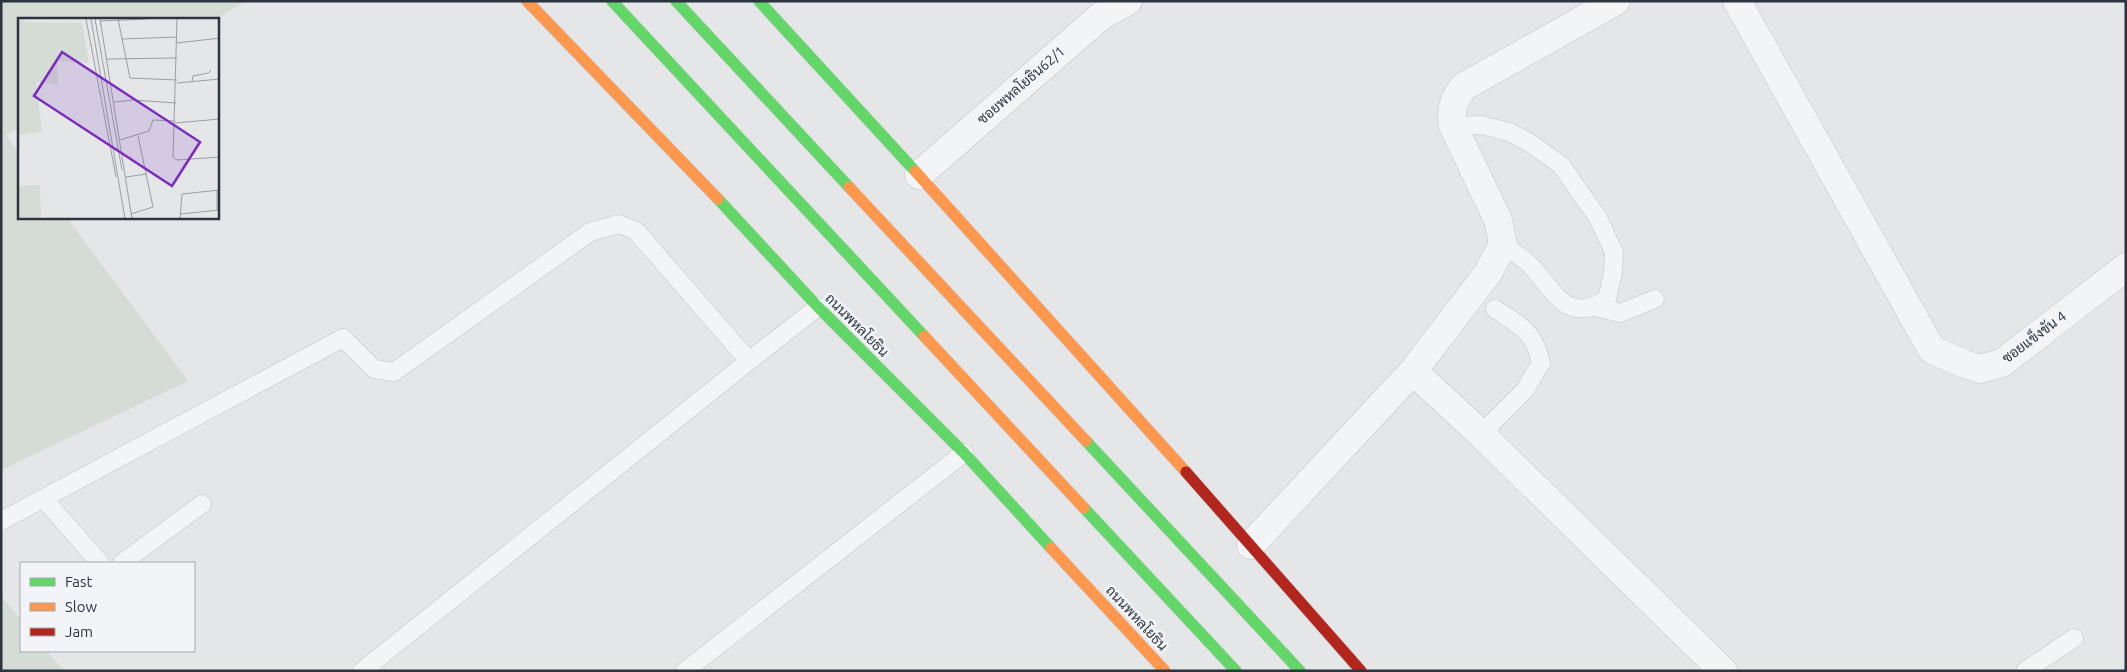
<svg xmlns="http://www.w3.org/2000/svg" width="2127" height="672" font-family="Ubuntu,Sarabun,sans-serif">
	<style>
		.green { fill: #d5dbd5 }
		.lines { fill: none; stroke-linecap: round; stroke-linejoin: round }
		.lane-casing { stroke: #c2c4c6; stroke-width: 19 }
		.street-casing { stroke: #c2c4c6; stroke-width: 29 }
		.fast-casing { stroke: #c1c3c5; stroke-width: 12 }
		.slow-casing { stroke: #c1c3c5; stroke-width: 12 }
		.jam-casing { stroke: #c1c3c5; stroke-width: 12 }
		.lane { stroke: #f3f4f5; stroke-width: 18 }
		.street { stroke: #f3f4f5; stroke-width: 28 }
		.fast { stroke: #63d668; stroke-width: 11 }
		.slow { stroke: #ff974d; stroke-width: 11 }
		.jam { stroke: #b3261e; stroke-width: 11 }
		.labels { text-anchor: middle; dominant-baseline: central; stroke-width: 5; stroke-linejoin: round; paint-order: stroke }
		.street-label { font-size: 14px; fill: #2c353f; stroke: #f2f4f7 }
		.inset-road { fill: none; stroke: #9a9fa4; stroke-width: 1 }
		.view { fill: #7b2cbf; fill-opacity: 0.15; stroke: #7b2cbf; stroke-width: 2.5 }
		.inset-edge { fill: none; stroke: #2c353f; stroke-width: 2.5 }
	</style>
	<rect width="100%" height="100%" fill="#e4e6e8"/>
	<path class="green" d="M1,1H246L215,19H19V128L6,135L19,153V218H67L188,381L1,470Z
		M1,596L21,620V651H47L64,671H1Z"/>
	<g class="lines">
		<defs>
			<path id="lane" d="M1453,126L1481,125L1509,132L1530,143L1561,165L1598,218L1614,252L1613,273L1607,299C1569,325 1555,293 1533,268C1525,259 1513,252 1503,244
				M1596,307L1620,313L1655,299
				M1481,434L1525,390L1541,363C1534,331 1521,326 1495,309
				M44,499L100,563
				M1,521L343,338L374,369L394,372L590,232L619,224L636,231L749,361L818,307
				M122,563L202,504
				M362,671L749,361
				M685,671L964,453
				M2025,671L2074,638"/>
			<path id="street" d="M1737,1L1932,350L1965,364L1980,369L2002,363L2126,267
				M919,175L1101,16L1128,1
				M1413,371L1481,434L1723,671
				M1251,545L1413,371L1488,273L1503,244L1498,220L1453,126C1450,109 1453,101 1463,87L1616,1"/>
			<path id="fast" d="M612,1L924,336
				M676,1L849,187
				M759,1L915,171
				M718,199L818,307L964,453L1051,548
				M1086,441L1300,671
				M1084,508L1236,671"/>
			<path id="slow" d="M527,1L718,199
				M915,171L1186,472
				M849,187L1086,441
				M924,336L1084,508
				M1051,548L1165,671"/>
			<path id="jam" d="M1186,472L1361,671"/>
		</defs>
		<use href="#lane" class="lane-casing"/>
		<use href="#street" class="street-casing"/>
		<use href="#fast" class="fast-casing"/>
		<use href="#slow" class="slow-casing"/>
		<use href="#jam" class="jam-casing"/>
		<use href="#lane" class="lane"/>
		<use href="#street" class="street"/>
		<use href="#fast" class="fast"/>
		<use href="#slow" class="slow"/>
		<use href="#jam" class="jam"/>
	</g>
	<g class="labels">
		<g class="street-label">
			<text transform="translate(1021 85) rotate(-41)">ซอยพหลโยธิน62/1</text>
			<text transform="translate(857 325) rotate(45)">ถนนพหลโยธิน</text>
			<text transform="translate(2034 337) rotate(-37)">ซอยแข็งขัน 4</text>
			<text transform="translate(1137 618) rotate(47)">ถนนพหลโยธิน</text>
		</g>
	</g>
	<g transform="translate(18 18)">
		<rect width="201" height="201" fill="#e4e6e8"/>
		<path d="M0,1H7V4L64,5L71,45L39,43L40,67L18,64L24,114L0,117ZM22,167L23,201H0V168Z" fill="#d5dbd5"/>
		<path class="inset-road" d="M68,1L98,159M73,1L107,201M77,1L104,152M82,1L114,201M100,1L112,60L159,62M159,1L155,139L159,142L202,139M82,3L128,1M104,21L159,19M159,25L202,20M89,41L159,40M174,64L175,58L190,55L193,52M159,65L202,61M96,84L115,82L158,85M157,105L202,101M102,122L131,113L135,102L157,103M108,159L129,156M199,173V192M113,196L135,189L120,118M162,196L202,192M162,201L164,176L202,172"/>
		<path class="view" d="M44,34L182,124L154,168L16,78Z"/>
		<rect width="201" height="201" class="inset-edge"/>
	</g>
	<rect width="2127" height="672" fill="none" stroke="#2c353f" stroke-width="5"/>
	<rect x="20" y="562" width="175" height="90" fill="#f2f4f7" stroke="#a3a8ad"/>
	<rect x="30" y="578" width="25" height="8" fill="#63d668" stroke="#a3a8ad"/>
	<text x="65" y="587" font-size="15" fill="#2c353f">Fast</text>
	<rect x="30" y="603" width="25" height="8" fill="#ff974d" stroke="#a3a8ad"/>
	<text x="65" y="612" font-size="15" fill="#2c353f">Slow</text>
	<rect x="30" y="628" width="25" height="8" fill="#b3261e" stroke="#a3a8ad"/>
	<text x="65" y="637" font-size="15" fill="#2c353f">Jam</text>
</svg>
